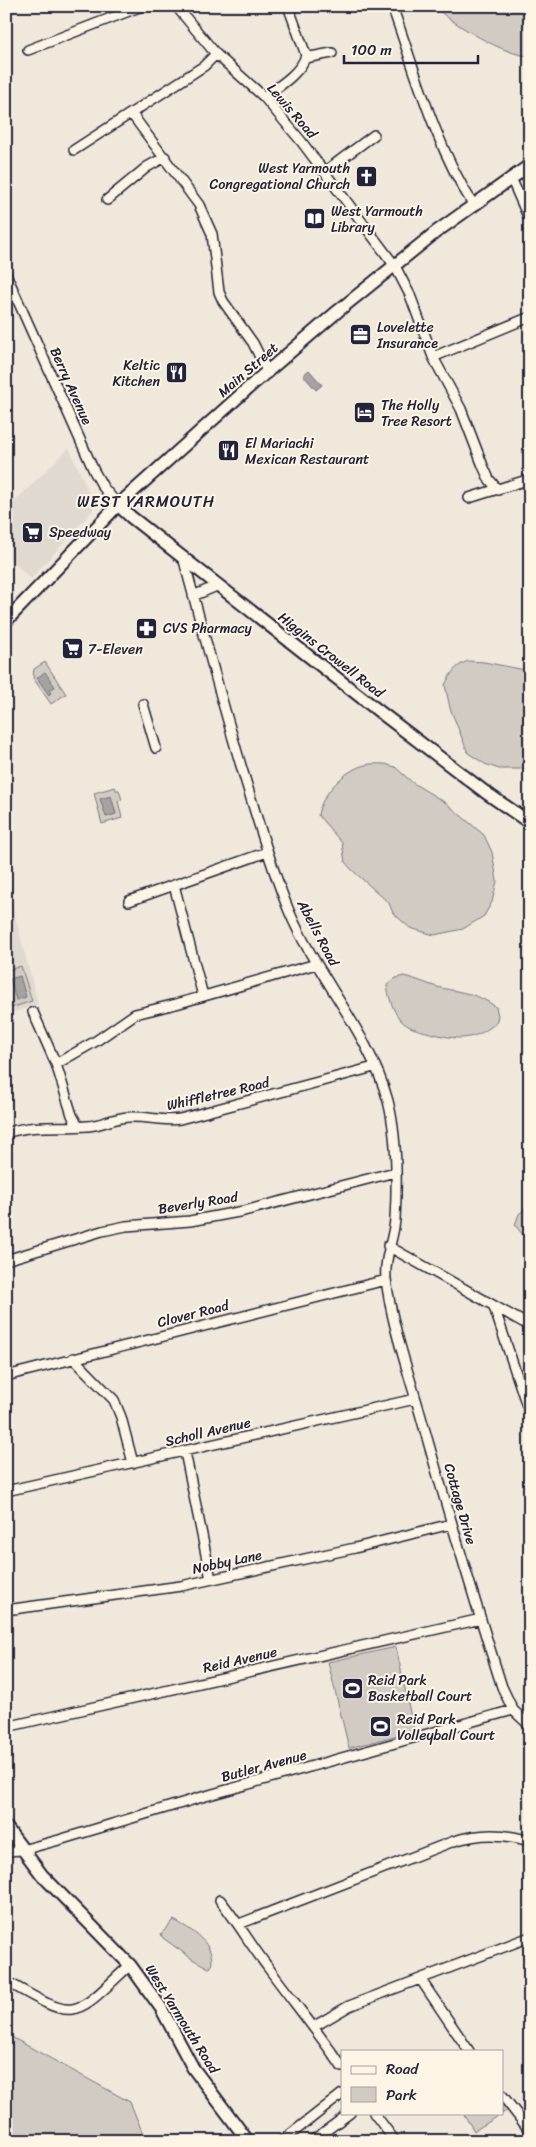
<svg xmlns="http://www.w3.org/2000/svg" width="536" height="2147" font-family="Sriracha,sans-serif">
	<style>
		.built { fill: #e0d9cf }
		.green { fill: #d1cbc3; stroke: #7a767f }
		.water { fill: #a6a2a2; stroke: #716f79 }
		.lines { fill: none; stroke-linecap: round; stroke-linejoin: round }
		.minor-casing { stroke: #22223b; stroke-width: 12 }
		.major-casing { stroke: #22223b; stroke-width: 15 }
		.minor { stroke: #fcf5e5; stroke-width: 9 }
		.major { stroke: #fcf5e5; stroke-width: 11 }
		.labels { text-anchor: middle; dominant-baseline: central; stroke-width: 4; stroke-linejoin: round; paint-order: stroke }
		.street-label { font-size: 14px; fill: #22223b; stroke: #fcf5e5 }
		.poi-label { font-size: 14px; fill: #22223b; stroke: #fcf5e5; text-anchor: start }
		.quarter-label { font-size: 16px; letter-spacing: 1px; fill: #22223b; stroke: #fcf5e5 }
	</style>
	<rect width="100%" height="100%" fill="#efe8db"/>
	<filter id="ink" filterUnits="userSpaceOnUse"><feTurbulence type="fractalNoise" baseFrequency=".02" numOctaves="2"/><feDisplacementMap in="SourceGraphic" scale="10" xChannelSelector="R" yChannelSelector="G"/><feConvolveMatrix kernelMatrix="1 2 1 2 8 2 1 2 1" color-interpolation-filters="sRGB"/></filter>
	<g filter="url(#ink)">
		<path class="built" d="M69,448L93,502V510L31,579L6,555V510Z
			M6,881L38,1004L6,1015Z"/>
		<path class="green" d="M433,6H530V56C505,56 452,23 433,6Z
			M468,661L484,662L530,671V769H499L485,764L468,753L450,708L445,685C451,673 455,666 468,661Z
			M45,662L66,694L51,704L33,678L34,669Z
			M385,764L395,767L413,783L446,803L484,835L492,852L497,881L492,902L484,916L463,929L434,935L410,928L393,913L389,903L352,870L345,862L342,843L318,815C321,795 344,770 365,765C371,763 378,764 385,764Z
			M115,787L116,790H119L122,800L118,801L122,818L102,824L94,793Z
			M21,966L32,1001L11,1008L6,996V971Z
			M404,976C417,979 429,985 441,988C461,992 479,994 496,1007L498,1016L496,1023C473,1042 457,1040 430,1033C419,1030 406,1028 399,1018C393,1011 388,995 387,985L396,978Z
			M527,1207H530V1244L515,1225L519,1214Z
			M396,1647L414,1731L349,1748L328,1662Z
			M174,1920C190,1929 217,1944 211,1967L209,1968L192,1959L163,1938L161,1934Z
			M6,2034L130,2102L146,2141H6Z
			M502,2100L508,2110L474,2131L463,2113H502Z"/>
		<path class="water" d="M309,370L322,385L316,390L303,375Z
			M45,672L55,687L49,690L51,693L49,695L37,678Z
			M111,796L116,814L106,817L100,799Z
			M20,976L26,997L16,1000L10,979Z"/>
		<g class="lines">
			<defs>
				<path id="minor" d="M176,6L216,54L264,97L301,141L395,266L410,295L433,357L461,409L483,466L489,479L498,490
					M392,6C415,71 436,147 473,204
					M28,50L142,6
					M305,58L332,53
					M264,97C278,87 302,72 306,55L288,6
					M131,113L199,205L212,234L219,292L223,301L253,343L268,373
					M74,150L204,66L216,54
					M324,172L374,135
					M511,178L530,221
					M107,200L147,167L165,157
					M6,274L94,471L103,487L118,505
					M433,357L530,317
					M469,498L530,479
					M183,557C202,628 221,699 242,769C257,817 270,865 289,911C317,977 369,1032 388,1101C397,1136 397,1185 395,1220C393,1241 384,1258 386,1279C392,1328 410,1376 423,1424C448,1512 474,1599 502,1687L513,1710L530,1726
					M193,596L219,585
					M143,704L156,748
					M174,885L203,996
					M129,901L267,852
					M33,1012L56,1064L72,1115L78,1126
					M56,1064L96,1041L135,1014L176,1004L316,964
					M6,1133C32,1124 61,1128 88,1126C102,1125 115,1117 130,1117C147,1116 163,1122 180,1119L374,1067
					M388,1246L530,1326
					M6,1260L102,1231L126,1226L190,1221L244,1211L395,1172
					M494,1307L530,1415
					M73,1358L114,1400L121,1417L133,1463
					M6,1376L386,1280
					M185,1452L211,1579
					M6,1491L415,1399
					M6,1610L181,1586L355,1548L451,1524
					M6,1727L481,1619
					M6,1851L22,1850L59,1840L202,1797L513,1710
					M220,1900C237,1921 250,1944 267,1966C292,2000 318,2032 342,2067
					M239,1924L454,1841C480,1833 503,1833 530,1841
					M421,1980L469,2051
					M6,1981C78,2022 71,2020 130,1965
					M315,2026L349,2006L530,1937
					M502,2095L530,2131
					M374,2113L395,2141
					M282,2141L342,2094
					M312,2141L350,2113"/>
				<path id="major" d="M118,505L131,517L380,712L485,792L530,823
					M6,621L118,505L255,382L338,311L436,232L530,165
					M6,1827L42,1875L130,1965L161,2008L193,2068L248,2141"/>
			</defs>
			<use href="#minor" class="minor-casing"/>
			<use href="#major" class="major-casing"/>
			<use href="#minor" class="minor"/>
			<use href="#major" class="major"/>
		</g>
	</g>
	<defs>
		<symbol id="church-square" viewBox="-11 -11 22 22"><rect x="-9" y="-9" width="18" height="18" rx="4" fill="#22223b" stroke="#fcf5e5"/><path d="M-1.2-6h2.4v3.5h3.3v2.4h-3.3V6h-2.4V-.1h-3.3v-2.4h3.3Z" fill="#fff"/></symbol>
		<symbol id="library-square" viewBox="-11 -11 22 22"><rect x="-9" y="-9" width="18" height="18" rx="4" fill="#22223b" stroke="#fcf5e5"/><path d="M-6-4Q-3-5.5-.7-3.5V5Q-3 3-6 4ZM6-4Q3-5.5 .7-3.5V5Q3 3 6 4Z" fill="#fff"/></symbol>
		<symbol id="office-square" viewBox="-11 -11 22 22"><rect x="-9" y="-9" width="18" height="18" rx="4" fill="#22223b" stroke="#fcf5e5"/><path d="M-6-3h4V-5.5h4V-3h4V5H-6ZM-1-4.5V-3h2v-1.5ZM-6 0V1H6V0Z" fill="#fff"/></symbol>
		<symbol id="restaurant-square" viewBox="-11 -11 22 22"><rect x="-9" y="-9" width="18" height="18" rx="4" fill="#22223b" stroke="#fcf5e5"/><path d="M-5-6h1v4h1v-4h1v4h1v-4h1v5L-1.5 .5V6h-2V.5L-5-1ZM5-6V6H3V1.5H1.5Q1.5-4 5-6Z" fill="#fff"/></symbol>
		<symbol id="hotel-square" viewBox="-11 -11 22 22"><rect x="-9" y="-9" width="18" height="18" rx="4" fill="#22223b" stroke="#fcf5e5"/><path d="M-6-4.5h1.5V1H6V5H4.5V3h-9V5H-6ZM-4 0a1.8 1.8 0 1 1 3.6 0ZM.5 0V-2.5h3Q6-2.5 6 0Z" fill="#fff"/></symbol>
		<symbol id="supermarket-square" viewBox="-11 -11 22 22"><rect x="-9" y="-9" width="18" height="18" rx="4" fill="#22223b" stroke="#fcf5e5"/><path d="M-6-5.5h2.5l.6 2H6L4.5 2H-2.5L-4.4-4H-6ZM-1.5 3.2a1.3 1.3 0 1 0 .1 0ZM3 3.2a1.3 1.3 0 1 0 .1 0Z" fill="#fff"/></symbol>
		<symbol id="pharmacy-square" viewBox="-11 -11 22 22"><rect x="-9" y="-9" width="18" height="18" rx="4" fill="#22223b" stroke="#fcf5e5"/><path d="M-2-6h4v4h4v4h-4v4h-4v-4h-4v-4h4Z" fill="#fff"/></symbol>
		<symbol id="stadium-square" viewBox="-11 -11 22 22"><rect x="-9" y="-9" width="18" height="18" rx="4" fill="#22223b" stroke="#fcf5e5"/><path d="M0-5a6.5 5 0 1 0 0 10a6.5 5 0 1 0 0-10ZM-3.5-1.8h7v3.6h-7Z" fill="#fff"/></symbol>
	</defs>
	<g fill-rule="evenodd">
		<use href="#church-square" x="354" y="164" width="25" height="25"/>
		<use href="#library-square" x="302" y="206" width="25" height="25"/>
		<use href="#office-square" x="348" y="322" width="25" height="25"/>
		<use href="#restaurant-square" x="164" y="360" width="25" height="25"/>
		<use href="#hotel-square" x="352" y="400" width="25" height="25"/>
		<use href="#restaurant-square" x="216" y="438" width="25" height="25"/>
		<use href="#supermarket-square" x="20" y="520" width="25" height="25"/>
		<use href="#pharmacy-square" x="134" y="616" width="25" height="25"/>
		<use href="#supermarket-square" x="60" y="636" width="25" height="25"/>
		<use href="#stadium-square" x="340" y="1676" width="25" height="25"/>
		<use href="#stadium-square" x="368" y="1714" width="25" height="25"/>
	</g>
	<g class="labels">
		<g class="street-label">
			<text transform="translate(292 111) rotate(49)">Lewis Road</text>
			<text transform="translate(248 370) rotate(-41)">Main Street</text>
			<text transform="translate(71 386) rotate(66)">Berry Avenue</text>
			<text transform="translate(331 655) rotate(38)">Higgins Crowell Road</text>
			<text transform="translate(318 933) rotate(62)">Abells Road</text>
			<text transform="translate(218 1094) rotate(-13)">Whiffletree Road</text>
			<text transform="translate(198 1203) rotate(-9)">Beverly Road</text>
			<text transform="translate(193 1314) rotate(-14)">Clover Road</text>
			<text transform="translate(208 1432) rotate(-13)">Scholl Avenue</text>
			<text transform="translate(460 1504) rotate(74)">Cottage Drive</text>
			<text transform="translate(227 1562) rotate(-12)">Nobby Lane</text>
			<text transform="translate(240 1660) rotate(-13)">Reid Avenue</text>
			<text transform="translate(264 1766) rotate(-15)">Butler Avenue</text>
			<text transform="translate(182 2019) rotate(58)">West Yarmouth Road</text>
		</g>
		<g class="poi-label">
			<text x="350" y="168" text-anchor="end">West Yarmouth<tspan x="350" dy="16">Congregational Church</tspan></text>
			<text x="331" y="211">West Yarmouth<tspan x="331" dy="16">Library</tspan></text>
			<text x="377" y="327">Lovelette<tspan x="377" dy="16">Insurance</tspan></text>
			<text x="160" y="365" text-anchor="end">Keltic<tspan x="160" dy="16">Kitchen</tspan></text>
			<text x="381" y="405">The Holly<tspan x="381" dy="16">Tree Resort</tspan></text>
			<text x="245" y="443">El Mariachi<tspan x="245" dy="16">Mexican Restaurant</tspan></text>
			<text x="49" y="532">Speedway</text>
			<text x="163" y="628">CVS Pharmacy</text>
			<text x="88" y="649">7-Eleven</text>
			<text x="368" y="1680">Reid Park<tspan x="368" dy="16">Basketball Court</tspan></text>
			<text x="397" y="1719">Reid Park<tspan x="397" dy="16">Volleyball Court</tspan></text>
		</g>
		<g class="quarter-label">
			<text x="146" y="501">WEST YARMOUTH</text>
		</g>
	</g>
	<rect width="536" height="2147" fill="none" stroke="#fcf5e5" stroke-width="25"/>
	<rect x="12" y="12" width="511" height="2122" fill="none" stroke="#22223b" stroke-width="2" filter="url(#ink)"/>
	<rect x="341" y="2050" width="162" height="65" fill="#fcf5e5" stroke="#a5a1a1"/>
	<rect x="351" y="2066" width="25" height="8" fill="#fcf5e5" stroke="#a5a1a1"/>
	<text x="386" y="2074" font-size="15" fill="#22223b">Road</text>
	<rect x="351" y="2087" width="25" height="15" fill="#d1cbc3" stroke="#a5a1a1"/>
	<text x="386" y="2100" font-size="15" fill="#22223b">Park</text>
	<path d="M344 55v8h134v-8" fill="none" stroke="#22223b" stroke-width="2.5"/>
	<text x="351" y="55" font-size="15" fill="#22223b" stroke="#fcf5e5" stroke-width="4" paint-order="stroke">100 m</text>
</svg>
